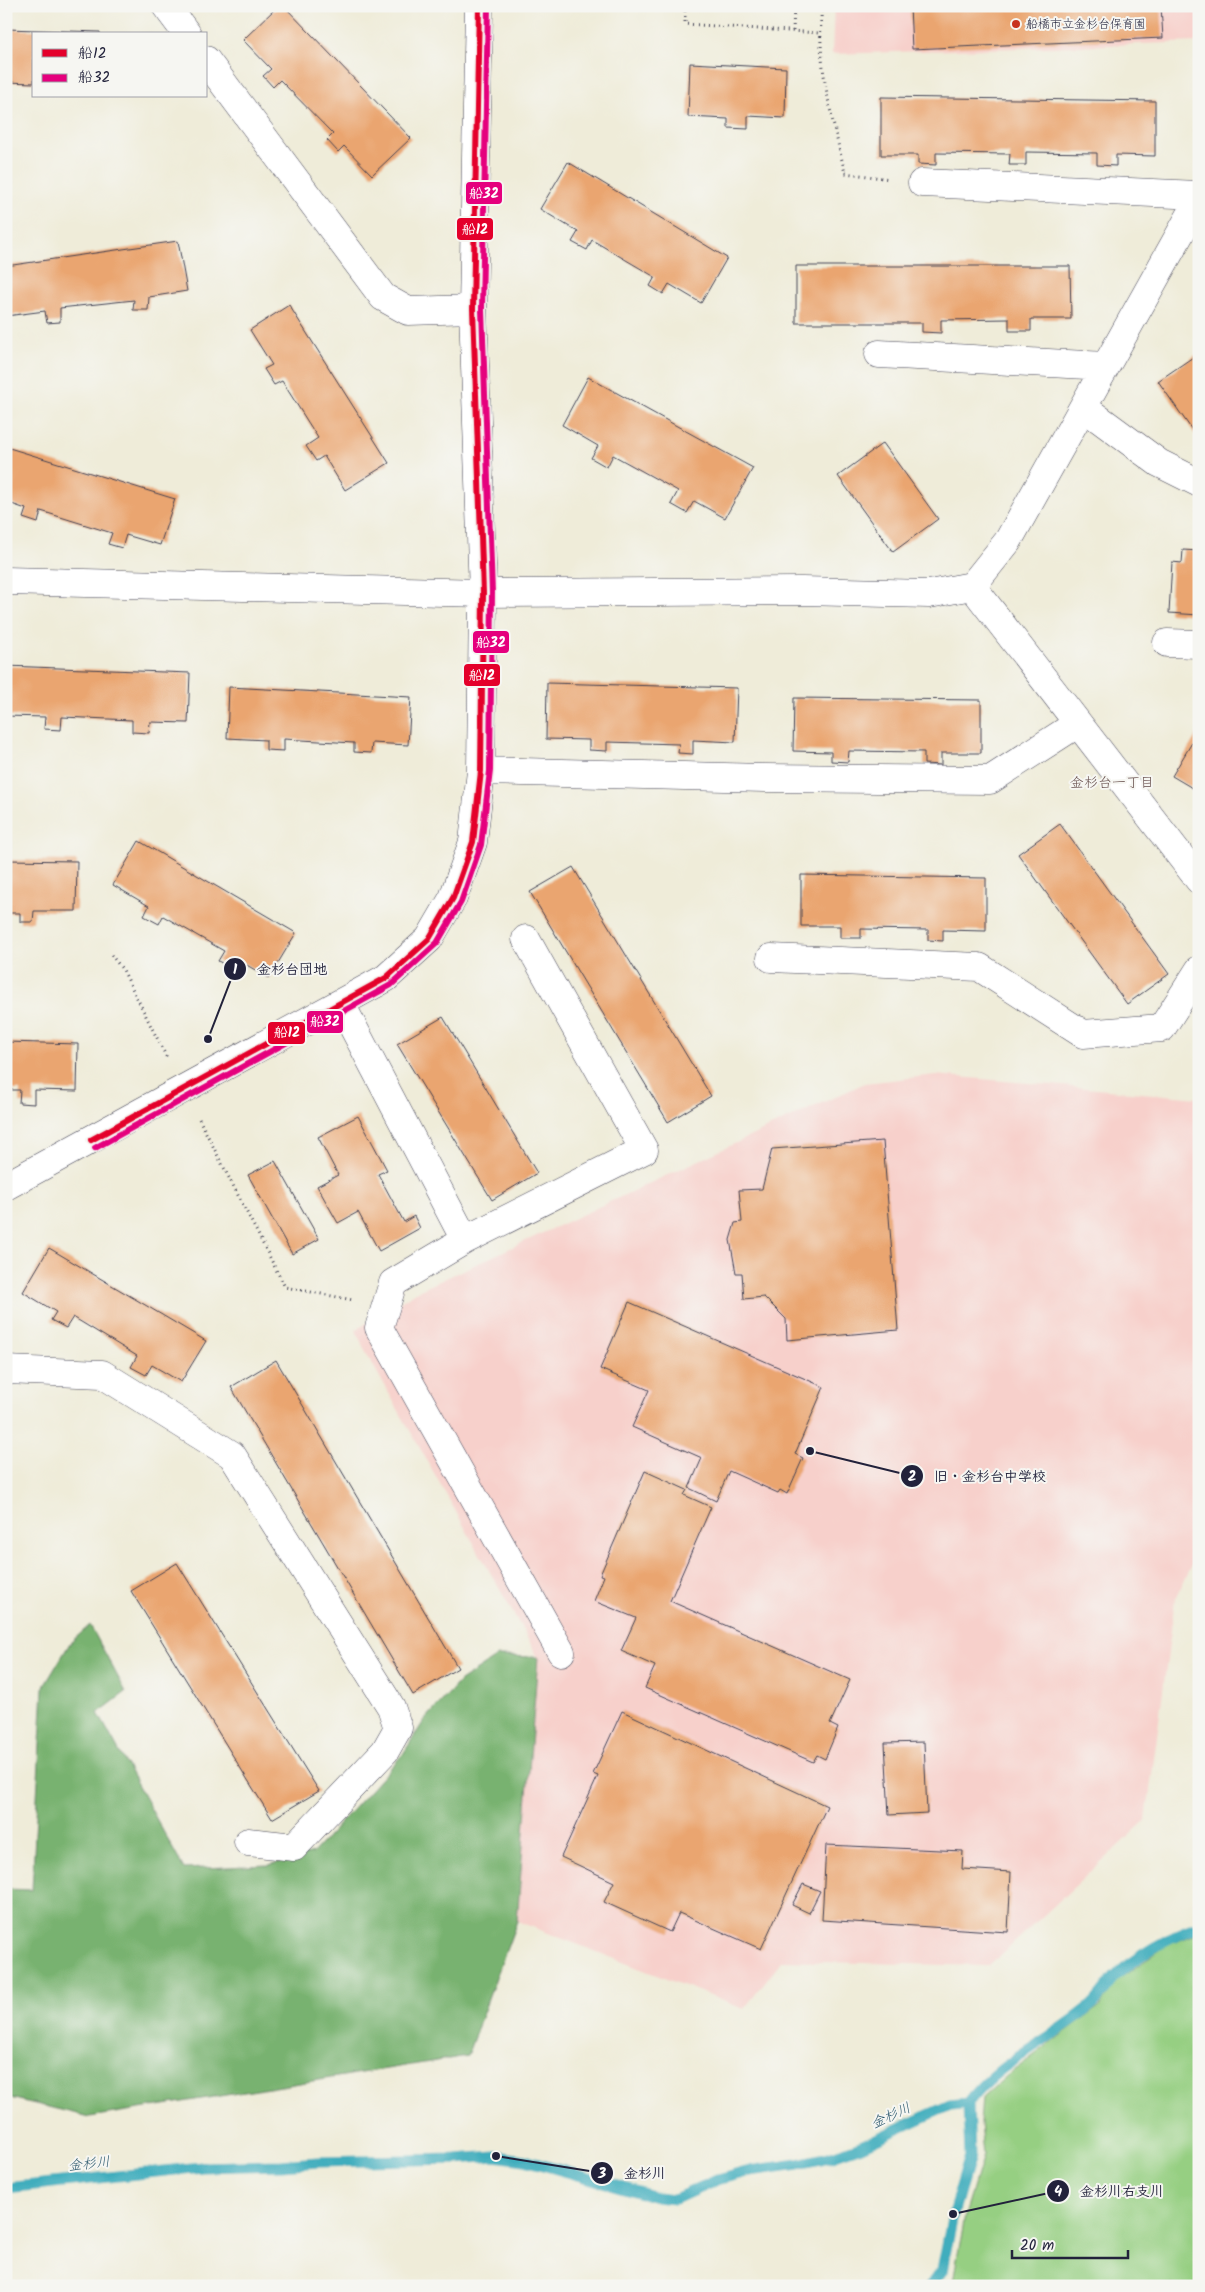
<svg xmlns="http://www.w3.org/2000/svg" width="1205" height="2292" font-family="Kalam,'Klee One',sans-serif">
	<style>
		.built { fill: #f7d0cb }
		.green { fill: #96cf82; stroke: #5c785e }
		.forest { fill: #78b270; stroke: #4d6a56 }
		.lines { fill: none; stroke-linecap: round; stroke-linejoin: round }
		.stream { stroke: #3fadbd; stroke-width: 11 }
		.building { fill: #eaa570 }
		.minor-casing { stroke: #414053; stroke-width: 29 }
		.path { stroke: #414053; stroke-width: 3; stroke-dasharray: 1 4; stroke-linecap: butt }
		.minor { stroke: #fff; stroke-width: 28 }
		.bus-1-casing { stroke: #f6f6f2; stroke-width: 10 }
		.bus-2-casing { stroke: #f6f6f2; stroke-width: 10 }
		.bus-1 { stroke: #e4002b; stroke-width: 6 }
		.bus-2 { stroke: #e5007d; stroke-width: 6 }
		.poi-dot { fill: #c8321e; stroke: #f6f6f2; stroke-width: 2 }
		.labels { text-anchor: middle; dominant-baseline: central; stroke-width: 4; stroke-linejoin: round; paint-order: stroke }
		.poi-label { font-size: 12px; fill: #22223b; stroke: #f6f6f2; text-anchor: start }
		.neighbourhood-label { font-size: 14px; fill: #68504e; stroke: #f6f6f2 }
		.water-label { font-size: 14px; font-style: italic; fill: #2e5a6f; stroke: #f6f6f2 }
		.leader { fill: none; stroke: #22223b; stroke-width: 2 }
		.callout-dot { fill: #22223b; stroke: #f6f6f2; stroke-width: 2 }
		.mark-label { font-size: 15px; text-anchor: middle; font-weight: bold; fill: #fff }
		.callout-label { font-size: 14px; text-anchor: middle; font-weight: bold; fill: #22223b; stroke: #f6f6f2; stroke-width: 4; stroke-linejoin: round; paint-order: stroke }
		.line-badge { stroke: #f6f6f2; stroke-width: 2 }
		.badge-label { font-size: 14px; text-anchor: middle; font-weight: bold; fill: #fff }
	</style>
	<rect width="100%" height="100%" fill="#f6f6f2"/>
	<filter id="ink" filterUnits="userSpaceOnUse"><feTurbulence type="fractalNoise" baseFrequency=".02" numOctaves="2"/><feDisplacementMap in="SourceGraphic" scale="10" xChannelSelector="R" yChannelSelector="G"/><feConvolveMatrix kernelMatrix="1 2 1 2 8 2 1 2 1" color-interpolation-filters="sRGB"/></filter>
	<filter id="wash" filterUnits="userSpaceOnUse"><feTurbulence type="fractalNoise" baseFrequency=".0096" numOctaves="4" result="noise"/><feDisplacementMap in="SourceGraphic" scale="20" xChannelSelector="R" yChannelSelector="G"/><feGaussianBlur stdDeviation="1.12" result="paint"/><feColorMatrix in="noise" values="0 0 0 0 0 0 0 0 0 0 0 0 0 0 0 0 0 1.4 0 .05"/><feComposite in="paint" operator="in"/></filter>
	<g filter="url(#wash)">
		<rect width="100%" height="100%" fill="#efecd9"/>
		<path class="built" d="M834,6H1199V42L832,54Z
			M936,1075L1199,1098V1551L1175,1599L1146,1820L989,1966L781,1961L744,2009L517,1921L538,1657L365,1351L356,1330L416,1292L865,1083Z"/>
		<path class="green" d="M1199,1933V2286H949L953,2281L965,2216L983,2155L980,2123L982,2098L1009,2074L1100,2006L1116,1981L1167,1945Z"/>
		<path class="forest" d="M90,1625L126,1692L98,1713L184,1869L269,1865L313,1853L403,1754L424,1721L460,1681L498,1656L538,1657L517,1921L467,2056L90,2117L6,2097V1889L32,1890L43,1688L70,1643Z"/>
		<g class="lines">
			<path class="stream" d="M6,2188L202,2167L281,2165L318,2162L456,2159L496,2156L525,2160L656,2197L675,2199L717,2180L750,2171L798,2164L829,2157L861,2146L950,2105L968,2103C999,2060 1054,2039 1093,2004C1101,1996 1107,1986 1115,1977C1135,1956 1171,1936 1199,1927
				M930,2286L942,2270L953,2214L970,2156L968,2103"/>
		</g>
		<g id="blocks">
			<path class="building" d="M278,6H284L411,138L372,175L344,146L338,152L327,140L333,134L280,80L273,87L263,76L271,69L243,40Z
				M910,6H1161L1163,38L912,49Z
				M6,29L100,32V34H34V83L6,82Z
				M690,63L786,68L785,118L748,116V129L728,128V119L688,117Z
				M881,97L1155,101V156L1116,155V166L1097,165V153L1026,152V165H1009L1010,154L936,153V165L918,164V155H881Z
				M568,162L727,258L701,303L669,284L663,294L650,286L655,277L592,240L587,250L572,242L578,232L540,209Z
				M178,241L187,291L149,297L148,310H133L134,300L60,308V322L47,323L45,311L6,316V266Z
				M796,266H1070L1071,319H1031V331H1009V319L941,320V333L922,332V323H796Z
				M289,305L389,463L345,490L324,456L316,461L306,446L318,438L282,381L274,385L264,369L272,365L250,330Z
				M1199,353V440L1158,381Z
				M588,377L753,468L725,518L694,501L687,513L671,504L678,491L613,455L607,467L591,458L598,446L562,425Z
				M883,443L938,519L893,552L838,476Z
				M6,447L175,499L160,545L126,535L122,548L108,544L112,533L41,511L38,523L23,518L26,509L6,502Z
				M1183,550L1199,551V615L1169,613L1172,562L1182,563Z
				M6,666L190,673L188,723L150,722L149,733L132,732V720L62,717L61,730L44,729L45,717L6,716Z
				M547,683L737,688L735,742L693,740V754L678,753L679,744L607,742V751L589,750V740L546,739Z
				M229,687L411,697L408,745L372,743L371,753L354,752V743L284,739V751L266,750V740L227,738Z
				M794,698L981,700V753H941V765L924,764V752L849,751L848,762L831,761V752L793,751Z
				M1199,731V792L1172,776Z
				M1060,824L1169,974L1127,1004L1018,854Z
				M139,841L296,933L269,978L238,960L233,969L218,961L224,951L163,916L159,924L144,916L149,906L113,885Z
				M6,860L77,861L76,911H34L33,922H20V913H6Z
				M573,867L711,1096L668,1122L530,892Z
				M801,875L986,878V931L943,930V941L928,940V930L861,929V938H840V926H801Z
				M443,1017L537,1173L492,1200L397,1044Z
				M6,1042L78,1044L77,1091L34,1090V1104L19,1103L20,1090H6Z
				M358,1116L387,1170L378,1174L404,1222L414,1216L420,1228L379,1251L358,1212L338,1223L317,1186L338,1175L318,1137Z
				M883,1141L898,1330L787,1340L786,1319L764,1297L744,1299L742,1273H736L730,1240L735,1223L742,1222L739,1190L762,1189L772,1149Z
				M275,1161L319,1239L292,1254L248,1175Z
				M49,1248L206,1341L181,1382L152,1365L146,1375L131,1367L137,1356L73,1317L66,1328L51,1320L56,1312L23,1292Z
				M629,1302L824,1387L795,1454L803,1458L787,1494L780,1490L778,1493L729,1471L716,1501L689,1488L702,1458L632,1427L649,1390L600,1369Z
				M276,1360L458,1668L413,1695L231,1387Z
				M645,1471L687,1490L684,1495L711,1507L670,1601L850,1680L830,1724L838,1728L825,1759L817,1755L813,1762L645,1688L655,1666L621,1651L636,1618L594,1601L604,1576L600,1575Z
				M177,1563L319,1791L272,1819L131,1591Z
				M622,1711L827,1806L761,1949L679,1913L670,1932L604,1902L614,1882L561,1857L598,1776L593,1774Z
				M924,1742L927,1813L889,1815L885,1743Z
				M826,1845L963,1851L962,1869L1011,1872L1008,1932L822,1920Z
				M803,1884L820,1891L809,1913L792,1905Z"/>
		</g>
	</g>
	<g filter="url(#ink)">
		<use href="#blocks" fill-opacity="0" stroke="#414053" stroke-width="1"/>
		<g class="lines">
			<defs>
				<path id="minor" d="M166,6L187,34
					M206,60L383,297L408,311L473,309
					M922,183L1199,195
					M879,354L1106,366
					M1083,407L1159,463L1199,483
					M6,581L483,593L802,591L929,594L972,586L1008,541L1199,200
					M972,586L1199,880
					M1167,643L1199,644
					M481,771L765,778L990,780L1077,724
					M526,939L644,1150L465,1240L393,1283L379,1328L561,1652
					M771,958L979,967L1083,1034L1162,1028L1199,970
					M341,1004L465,1240
					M6,1186L386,978L429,939L453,898L473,842L481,771L483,593L473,309L479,6
					M6,1370L102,1374L232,1455L391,1707L398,1728L385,1751L294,1847L248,1842"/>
			</defs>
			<use href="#minor" class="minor-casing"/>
			<path class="path" d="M685,6V24L819,33
				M822,6C816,63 832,117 845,173L890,179
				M793,31L794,6
				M111,955L123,970L168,1060
				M199,1119L285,1287L353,1300"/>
			<use href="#minor" class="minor"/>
			<defs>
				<path id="bus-1" d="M91,1140L386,978L429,939L453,898L473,842L481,771L483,593L473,309L479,6"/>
				<path id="bus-2" d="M95,1148L391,985L437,943L461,902L481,845L490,771L492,593L482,309L488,6"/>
			</defs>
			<use href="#bus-1" class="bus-1-casing"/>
			<use href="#bus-2" class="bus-2-casing"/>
			<use href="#bus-1" class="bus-1"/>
			<use href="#bus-2" class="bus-2"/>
		</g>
	</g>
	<circle class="poi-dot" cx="1016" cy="24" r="5"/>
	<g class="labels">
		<g class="poi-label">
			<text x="1026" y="24">船橋市立金杉台保育園</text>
		</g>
		<g class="neighbourhood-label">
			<text x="1112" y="783">金杉台一丁目</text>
		</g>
		<g class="water-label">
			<text transform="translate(891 2116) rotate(-25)">金杉川</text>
			<text transform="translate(89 2164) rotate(-6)">金杉川</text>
		</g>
	</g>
	<path class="leader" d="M208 1039L235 969M810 1451L912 1476M496 2156L602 2173M953 2214L1058 2191"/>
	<g class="callout-dot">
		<circle cx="208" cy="1039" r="5"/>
		<circle cx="810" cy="1451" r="5"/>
		<circle cx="496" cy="2156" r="5"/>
		<circle cx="953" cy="2214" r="5"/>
		<circle cx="235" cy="969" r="12"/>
		<circle cx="912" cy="1476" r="12"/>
		<circle cx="602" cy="2173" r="12"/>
		<circle cx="1058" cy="2191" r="12"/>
	</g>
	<g class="mark-label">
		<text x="235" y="974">1</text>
		<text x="912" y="1481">2</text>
		<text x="602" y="2178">3</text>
		<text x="1058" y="2196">4</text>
	</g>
	<g class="callout-label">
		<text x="292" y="974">金杉台団地</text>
		<text x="990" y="1481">旧・金杉台中学校</text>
		<text x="645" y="2178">金杉川</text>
		<text x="1122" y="2196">金杉川右支川</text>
	</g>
	<g class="line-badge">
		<rect x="465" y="181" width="38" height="24" rx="5" fill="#e5007d"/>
		<rect x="456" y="217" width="38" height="24" rx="5" fill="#e4002b"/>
		<rect x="472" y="630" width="38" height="24" rx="5" fill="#e5007d"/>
		<rect x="463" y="663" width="38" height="24" rx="5" fill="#e4002b"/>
		<rect x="306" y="1010" width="38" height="24" rx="5" fill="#e5007d"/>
		<rect x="267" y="1021" width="39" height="24" rx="5" fill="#e4002b"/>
	</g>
	<g class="badge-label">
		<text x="484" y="198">船32</text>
		<text x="475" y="234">船12</text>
		<text x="491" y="647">船32</text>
		<text x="482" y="680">船12</text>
		<text x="325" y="1026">船32</text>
		<text x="287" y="1037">船12</text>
	</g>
	<rect width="1205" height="2292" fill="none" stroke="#f6f6f2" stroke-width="25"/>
	<rect x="32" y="32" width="175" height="65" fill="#f6f6f2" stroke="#a1a1a9"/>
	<rect x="42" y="49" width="25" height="8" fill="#e4002b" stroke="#a1a1a9"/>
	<text x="78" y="58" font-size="15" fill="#22223b">船12</text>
	<rect x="42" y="74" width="25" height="8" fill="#e5007d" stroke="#a1a1a9"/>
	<text x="78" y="82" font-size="15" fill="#22223b">船32</text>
	<path d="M1012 2250v8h116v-8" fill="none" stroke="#22223b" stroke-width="2.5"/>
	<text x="1020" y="2250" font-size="15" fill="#22223b" stroke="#f6f6f2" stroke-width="4" paint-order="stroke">20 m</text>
</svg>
